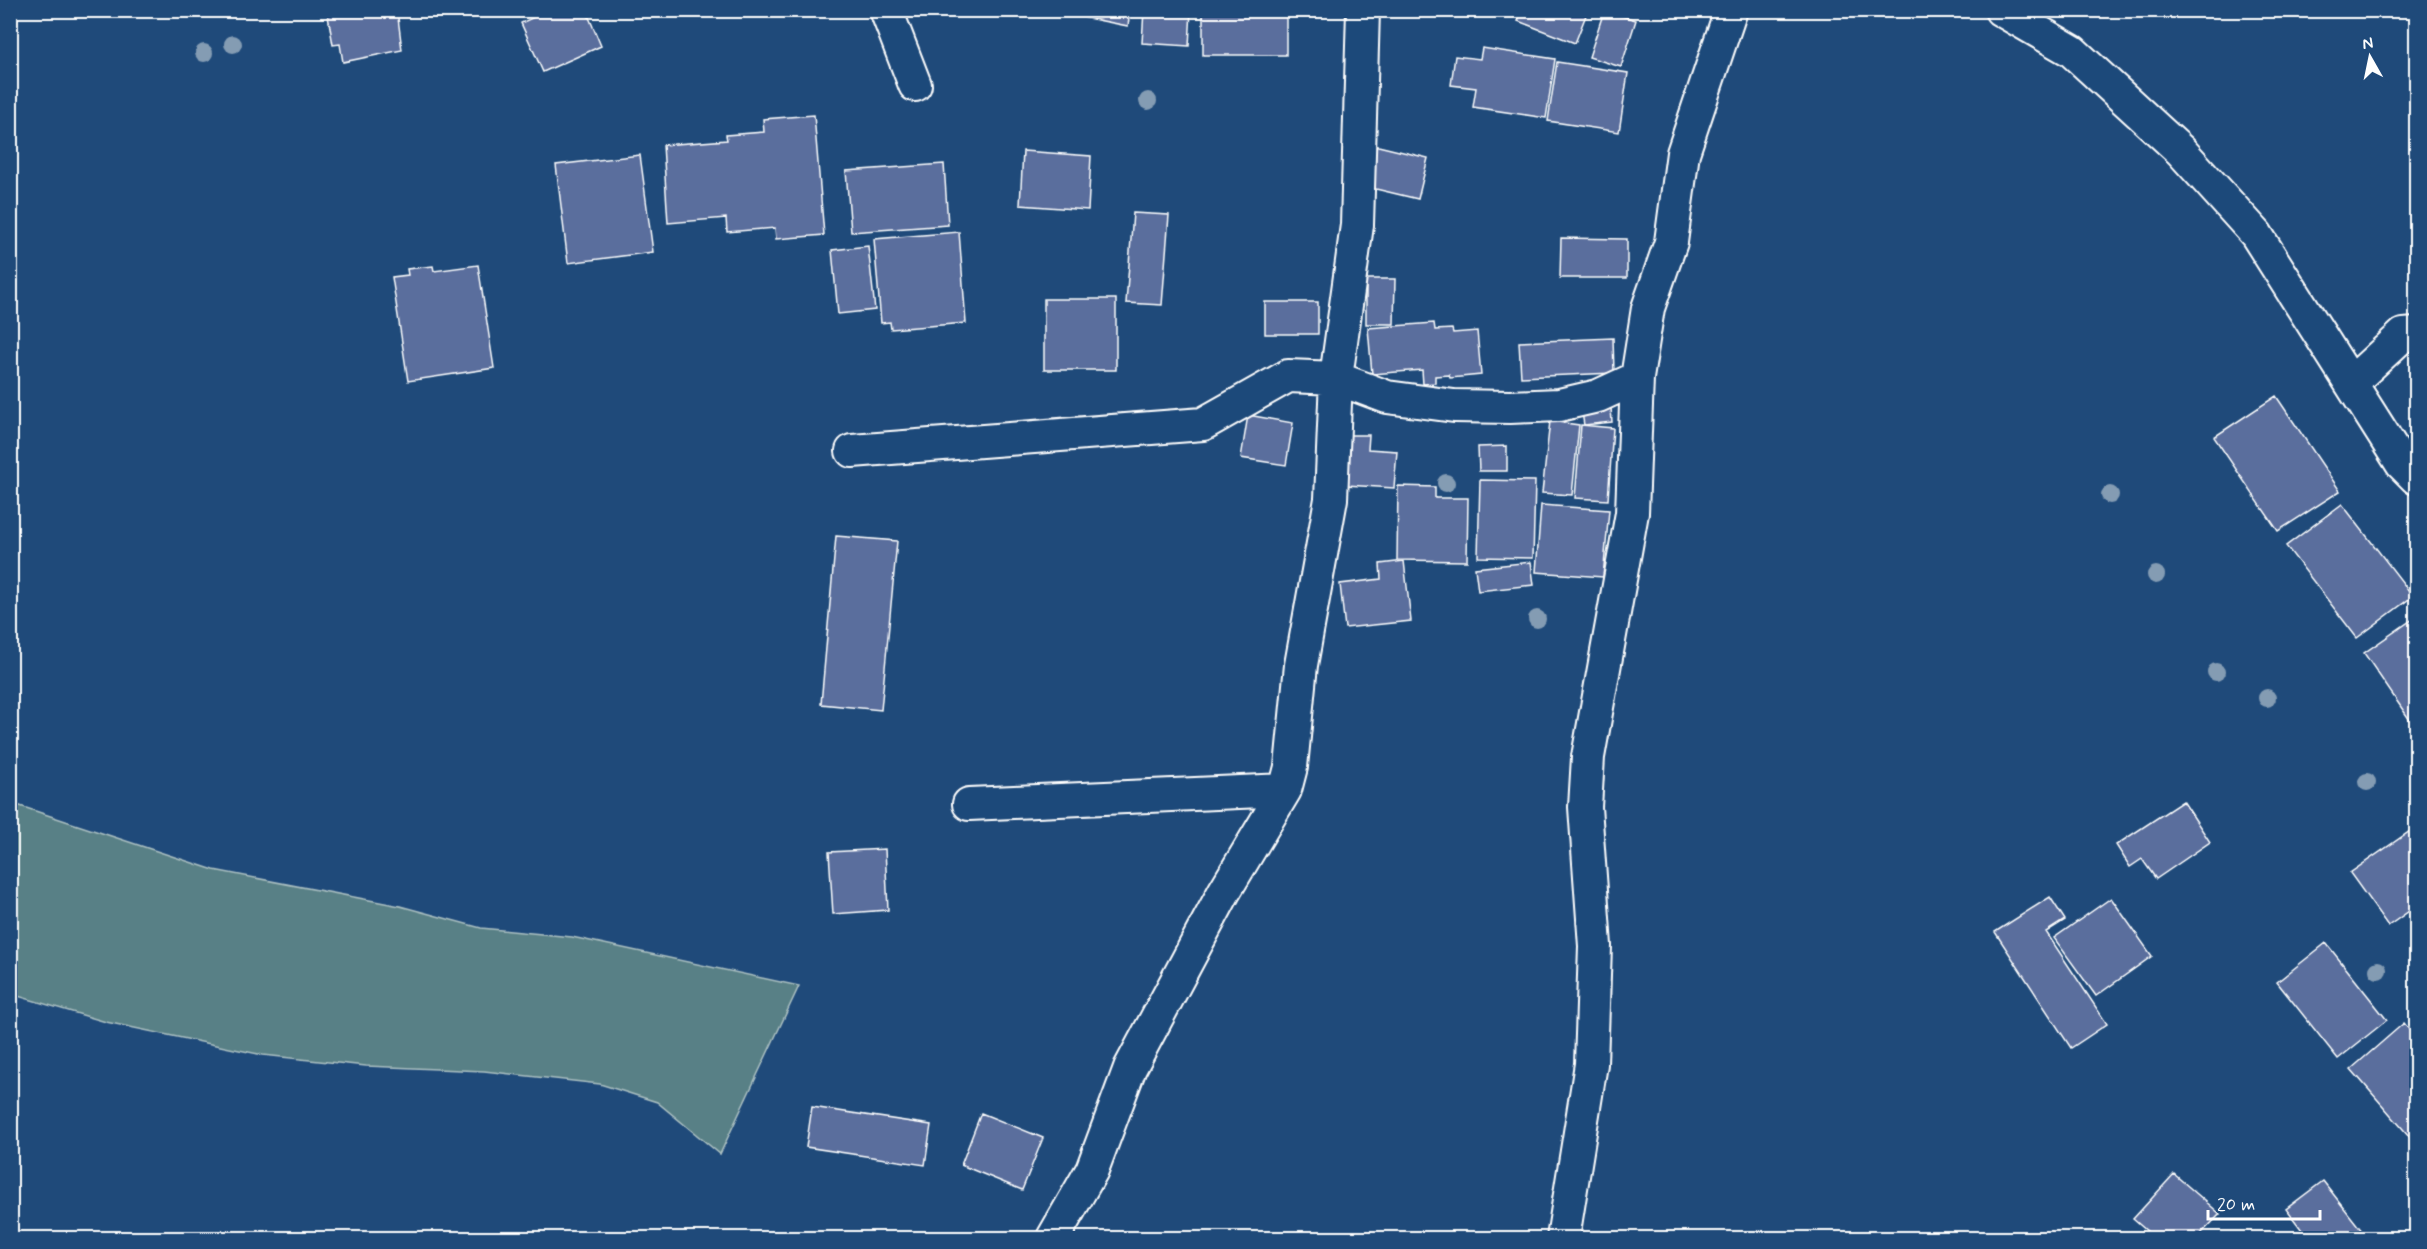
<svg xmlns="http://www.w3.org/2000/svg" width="2427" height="1249" font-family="Mynerve,sans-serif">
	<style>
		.green { fill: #598086; stroke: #acc0c2; stroke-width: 1.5 }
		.building { fill: #5a6e9d; stroke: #fff; stroke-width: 1.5 }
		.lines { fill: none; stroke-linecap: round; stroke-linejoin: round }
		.street-casing { stroke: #fff; stroke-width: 36 }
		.street { stroke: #1f4a7a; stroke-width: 32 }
		.tree { fill: #849cb3 }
	</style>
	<rect width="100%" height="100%" fill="#1f4a7a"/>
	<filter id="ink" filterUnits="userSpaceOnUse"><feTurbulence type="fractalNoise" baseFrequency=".0167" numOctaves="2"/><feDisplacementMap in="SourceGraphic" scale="12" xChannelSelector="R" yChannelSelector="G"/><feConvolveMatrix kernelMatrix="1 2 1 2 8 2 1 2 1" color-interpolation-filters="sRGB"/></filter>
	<g filter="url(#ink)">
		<path class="green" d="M11,803L214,870L400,906L481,928L572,937L799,986L720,1154L657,1102L600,1084L484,1071L366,1066L263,1055L106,1022L11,994Z"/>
		<path class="building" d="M327,10H397L402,50L343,62L340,44L333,45Z
			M549,10H586L601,46L543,72L521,23Z
			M691,10H736L693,18Z
			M1047,10H1130L1128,26Z
			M1144,10H1191L1189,46L1142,43Z
			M1203,10H1286V55H1203Z
			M1522,10H1588L1575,43L1518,21Z
			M1604,11L1636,20L1621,67L1589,57Z
			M1482,48L1555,59L1546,118L1473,107L1476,88L1451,85L1455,56L1480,59Z
			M1557,62L1628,73L1619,132L1548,121Z
			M814,115L824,235L776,239L775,228L727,232L726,218L668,223L663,145L727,140L726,135L764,132L763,119Z
			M1370,144L1428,158L1418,199L1359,185Z
			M1023,151L1091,156L1088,210L1020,205Z
			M640,155L653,252L568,263L556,165Z
			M944,164L948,225L851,232L846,171Z
			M1133,213L1169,215L1162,305L1126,303Z
			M959,232L966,323L891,329L890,322L881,323L874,239Z
			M1561,238L1627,239V278H1560Z
			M868,246L875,310L838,314L832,250Z
			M478,265L494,368L408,381L392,277L408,275L407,269L433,266L434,271Z
			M1366,279H1395L1394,324H1366Z
			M1044,299H1116V370H1044Z
			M1265,302H1318V334H1265Z
			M1434,323L1435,330L1452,329L1453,333L1477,331L1481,375L1450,378L1449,375L1435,376V383L1423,384L1422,370L1372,374L1368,328Z
			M1613,338L1614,373L1521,377L1519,342Z
			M2276,396L2340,491L2278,531L2214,437Z
			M1611,408L1612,422L1584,425L1582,412Z
			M1248,415L1293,423L1286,465L1241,458Z
			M1550,421L1579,425L1572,495L1542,493Z
			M1581,425L1613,428L1608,500L1575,498Z
			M1350,435H1369L1368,449L1397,451L1394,488L1346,485Z
			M1507,446V471H1479L1478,447Z
			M1480,480L1535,481L1533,558L1478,557Z
			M1398,486L1435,487V498H1468L1467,561L1397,560Z
			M2342,504L2413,596L2357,638L2286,546Z
			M1541,505L1609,510L1603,577L1536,572Z
			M836,536L897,541L881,710L821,704Z
			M1404,561L1411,621L1345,628L1340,584L1381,579L1380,564Z
			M1531,562L1534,585L1478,591L1475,568Z
			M2416,617V729L2364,653Z
			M2183,801L2210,842L2156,879L2142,859L2130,867L2116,845Z
			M2416,827V906L2388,926L2350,873Z
			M885,849L888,910L833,914L829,852Z
			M2050,897L2065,920L2046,932L2107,1024L2071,1048L1995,932Z
			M2111,898L2152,956L2096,996L2054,938Z
			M2326,943L2387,1020L2338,1059L2277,982Z
			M2404,1023L2416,1038V1144L2351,1069Z
			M812,1107L931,1125L925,1165L806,1147Z
			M981,1113L1043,1138L1022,1190L961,1165Z
			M2174,1174L2220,1214L2197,1238H2155L2133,1219Z
			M2323,1181L2366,1236L2362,1238H2308L2286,1209Z"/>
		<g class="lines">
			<defs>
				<path id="street" d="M886,10L915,85
					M2001,10L2072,51L2181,151L2256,234L2402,464L2416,478
					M2351,383L2403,335L2416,334
					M852,451L1203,424L1288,376L1336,378L1387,397L1454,406L1510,407L1559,405L1598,396L1637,378
					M969,804L1285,790
					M1053,1238L1092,1170L1130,1068L1224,892L1285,790L1291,767L1301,665L1331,499L1336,378L1357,225L1363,10
					M1563,1238L1591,1064L1595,946L1585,807L1588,757L1632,513L1637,378L1648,308L1671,242L1683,153L1731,10"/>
			</defs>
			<use href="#street" class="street-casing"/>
			<use href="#street" class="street"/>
		</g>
		<g class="tree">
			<circle cx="233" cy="44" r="9"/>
			<circle cx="204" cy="53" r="9"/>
			<circle cx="1148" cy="101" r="9"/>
			<circle cx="1446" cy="483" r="9"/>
			<circle cx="2110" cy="495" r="9"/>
			<circle cx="2156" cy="575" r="9"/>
			<circle cx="1537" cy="619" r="9"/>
			<circle cx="2216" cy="672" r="9"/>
			<circle cx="2267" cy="698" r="9"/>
			<circle cx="2367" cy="782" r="9"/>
			<circle cx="2378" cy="970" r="9"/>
		</g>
	</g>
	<rect width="2427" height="1249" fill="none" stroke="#1f4a7a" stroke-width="36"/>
	<rect x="18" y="18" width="2391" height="1213" fill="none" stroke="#fff" stroke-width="2" filter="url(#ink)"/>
	<g transform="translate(2370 57) rotate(351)" stroke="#1f4a7a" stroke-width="4.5" paint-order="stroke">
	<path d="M0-4.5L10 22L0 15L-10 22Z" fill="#ffffff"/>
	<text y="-9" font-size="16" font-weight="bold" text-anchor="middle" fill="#ffffff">N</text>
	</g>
	<path d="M2208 1210v9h112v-9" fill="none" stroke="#ffffff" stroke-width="3"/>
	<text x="2217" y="1210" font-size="18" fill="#ffffff" stroke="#1f4a7a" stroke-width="4.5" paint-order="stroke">20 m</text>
</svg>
